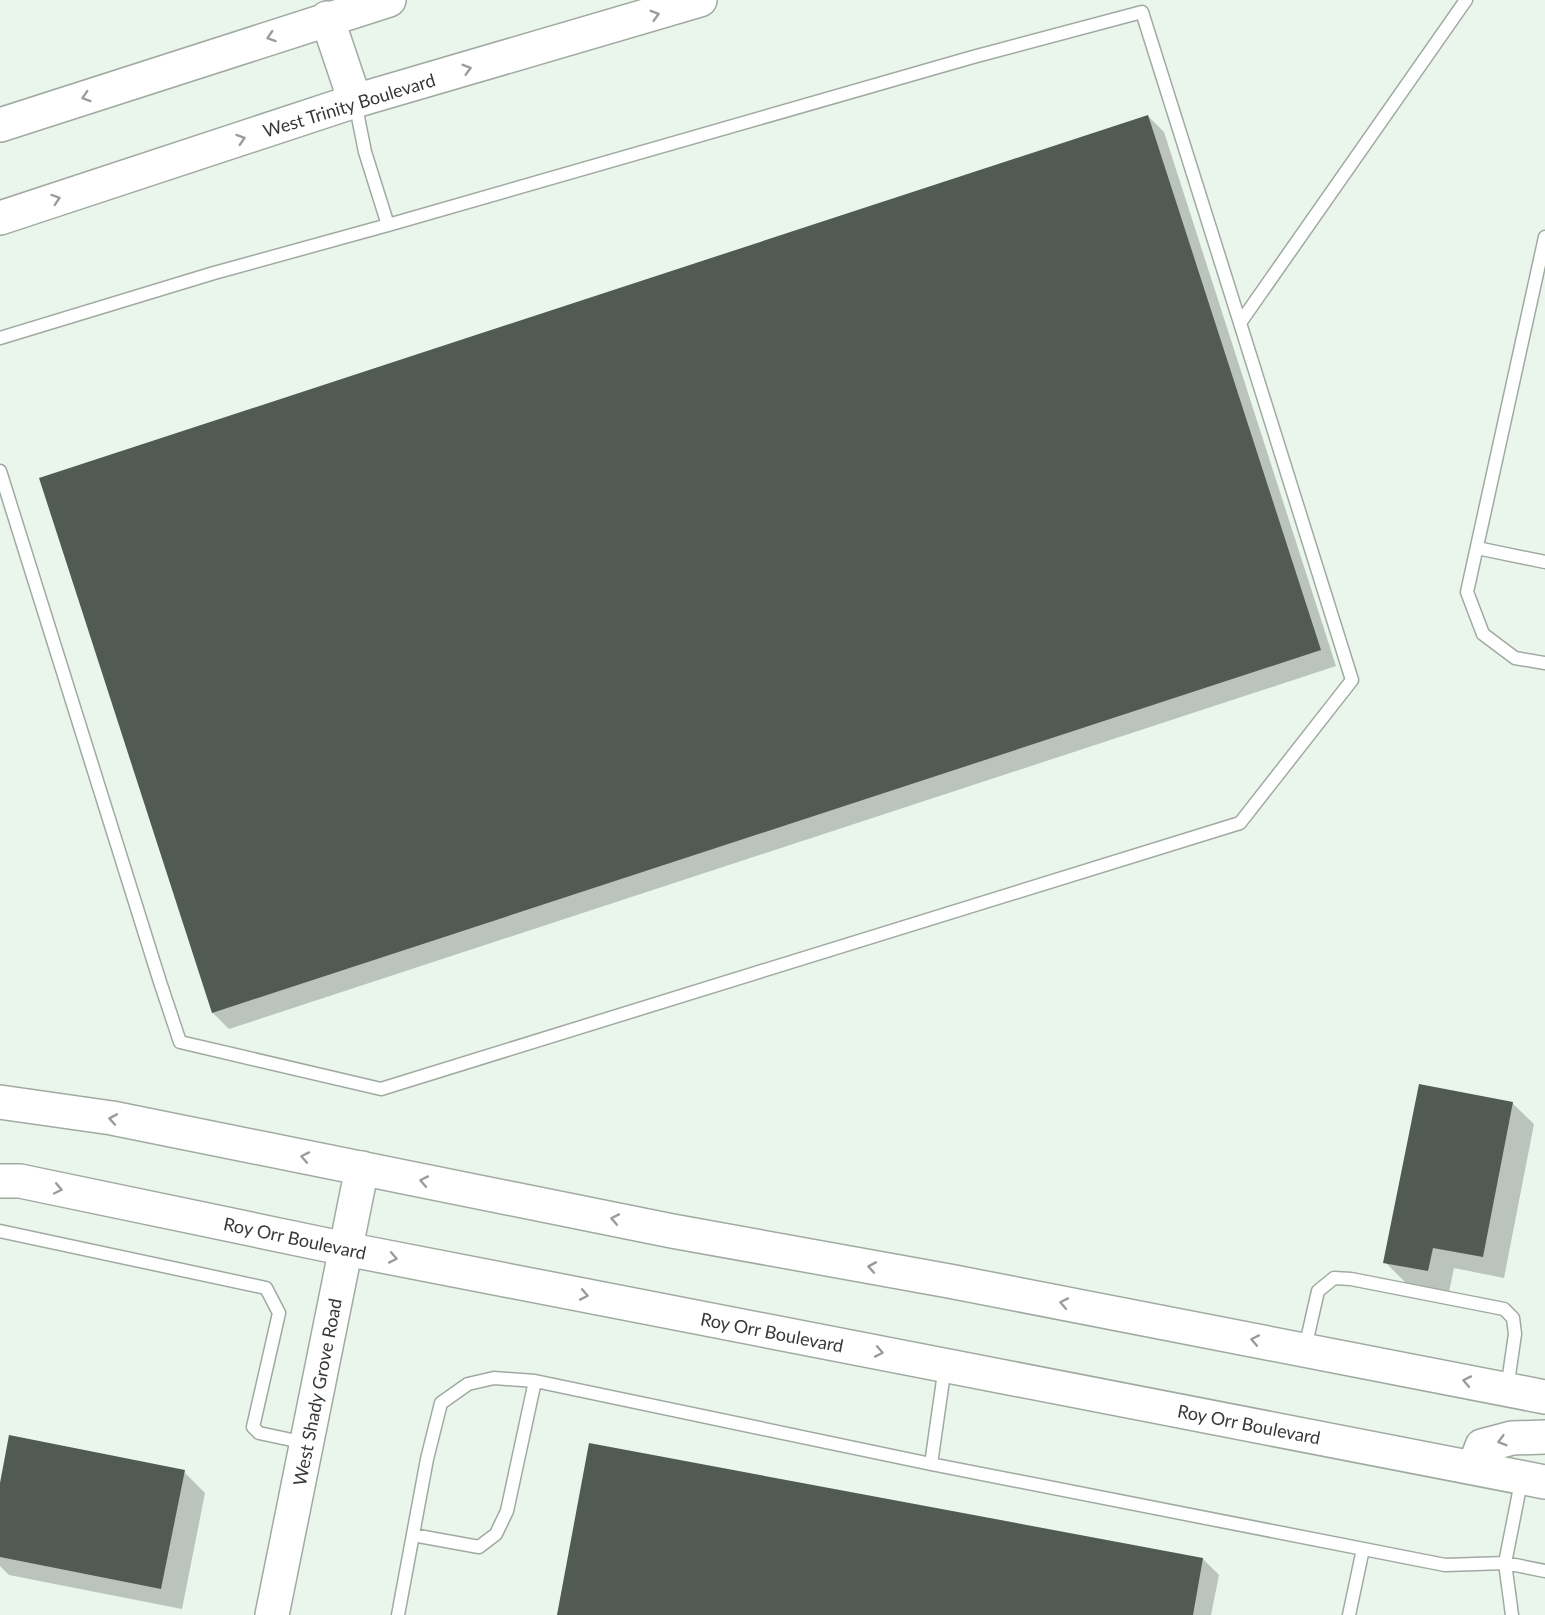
<svg xmlns="http://www.w3.org/2000/svg" width="1545" height="1615" font-family="Lato,sans-serif">
	<style>
		.shadow { fill: #0003 }
		.building { fill: #525b53 }
		.lines { fill: none; stroke-linecap: round; stroke-linejoin: round }
		.service-casing { stroke: #a0aaa1; stroke-width: 15 }
		.secondary-casing { stroke: #a0aaa1; stroke-width: 36 }
		.service { stroke: #fff; stroke-width: 12 }
		.secondary { stroke: #fff; stroke-width: 33 }
		.oneway { stroke: #9a9c9a }
		.labels { text-anchor: middle; dominant-baseline: central; stroke-width: 6; stroke-linejoin: round; paint-order: stroke }
		.street-label { font-size: 18px; fill: #363a36; stroke: #fff }
	</style>
	<rect width="100%" height="100%" fill="#eaf5eb"/>
	<path class="shadow" d="M1148,116L1164,132L1336,666L229,1029L213,1013L41,479Z
		M1512,1103L1534,1124L1504,1278L1454,1268L1449,1292L1406,1283L1385,1262Z
		M184,1472L205,1493L182,1609L9,1575L0,1566V1491Z
		M1203,1559L1219,1575L1211,1615H558Z"/>
	<path class="building" d="M1148,115L1321,650L212,1013L39,478Z
		M1419,1084L1513,1102L1483,1257L1433,1248L1428,1271L1383,1263Z
		M9,1435L185,1470L161,1589L0,1557V1483Z
		M589,1443L1203,1558L1193,1615H557Z"/>
	<g class="lines">
		<defs>
			<path id="service" d="M355,102L365,152L388,225
				M1545,237L1467,592L1483,634L1515,658L1545,663
				M0,338L214,273L388,225L973,57L1142,12L1240,323
				M0,471L160,982L180,1042L381,1089L1240,823L1352,680L1240,323L1466,0
				M1477,548L1545,562
				M0,1231L266,1288L279,1313L253,1427L259,1433L306,1443
				M1305,1348L1318,1291L1334,1278L1351,1279L1504,1309L1513,1318L1515,1334L1507,1389
				M931,1464L945,1366
				M413,1535L479,1547L496,1534L507,1511L535,1381
				M398,1615L427,1459L441,1403L468,1384L494,1378L535,1381L931,1464L1445,1565L1505,1563L1545,1571
				M1349,1615L1363,1549
				M1512,1615L1505,1563L1522,1477"/>
			<path id="secondary" d="M327,18L355,101
				M0,125L389,0
				M0,218L355,101L700,0
				M0,1102L112,1118L672,1231L949,1281L1545,1397
				M0,1181H20L346,1249L1545,1482
				M1474,1467L1482,1446L1512,1438L1545,1437
				M272,1615L362,1168"/>
		</defs>
		<use href="#service" class="service-casing"/>
		<use href="#secondary" class="secondary-casing"/>
		<use href="#service" class="service"/>
		<use href="#secondary" class="secondary"/>
	</g>
	<defs><path id="oneway-chevron" d="M-2-3.5L2.5 0L-2 3.5" fill="none" stroke-width="1.6" stroke-linecap="round" stroke-linejoin="round" transform="scale(1.5)"/></defs>
	<g class="oneway">
		<use href="#oneway-chevron" transform="translate(655 15) rotate(-16)"/>
		<use href="#oneway-chevron" transform="translate(271 37) rotate(162)"/>
		<use href="#oneway-chevron" transform="translate(467 69) rotate(-16)"/>
		<use href="#oneway-chevron" transform="translate(86 97) rotate(162)"/>
		<use href="#oneway-chevron" transform="translate(241 139) rotate(-18)"/>
		<use href="#oneway-chevron" transform="translate(56 199) rotate(-18)"/>
		<use href="#oneway-chevron" transform="translate(113 1119) rotate(-170)"/>
		<use href="#oneway-chevron" transform="translate(305 1157) rotate(-169)"/>
		<use href="#oneway-chevron" transform="translate(424 1181) rotate(-169)"/>
		<use href="#oneway-chevron" transform="translate(58 1189) rotate(12)"/>
		<use href="#oneway-chevron" transform="translate(615 1219) rotate(-169)"/>
		<use href="#oneway-chevron" transform="translate(393 1258) rotate(11)"/>
		<use href="#oneway-chevron" transform="translate(872 1267) rotate(-170)"/>
		<use href="#oneway-chevron" transform="translate(584 1295) rotate(11)"/>
		<use href="#oneway-chevron" transform="translate(1064 1303) rotate(-169)"/>
		<use href="#oneway-chevron" transform="translate(1255 1340) rotate(-169)"/>
		<use href="#oneway-chevron" transform="translate(879 1352) rotate(11)"/>
		<use href="#oneway-chevron" transform="translate(1467 1381) rotate(-169)"/>
		<use href="#oneway-chevron" transform="translate(1502 1441) rotate(164)"/>
	</g>
	<g class="labels">
		<g class="street-label">
			<text transform="translate(349 105) rotate(-17)">West Trinity Boulevard</text>
			<text transform="translate(295 1238) rotate(12)">Roy Orr Boulevard</text>
			<text transform="translate(772 1332) rotate(11)">Roy Orr Boulevard</text>
			<text transform="translate(317 1392) rotate(-79)">West Shady Grove Road</text>
			<text transform="translate(1249 1424) rotate(11)">Roy Orr Boulevard</text>
		</g>
	</g>
</svg>
